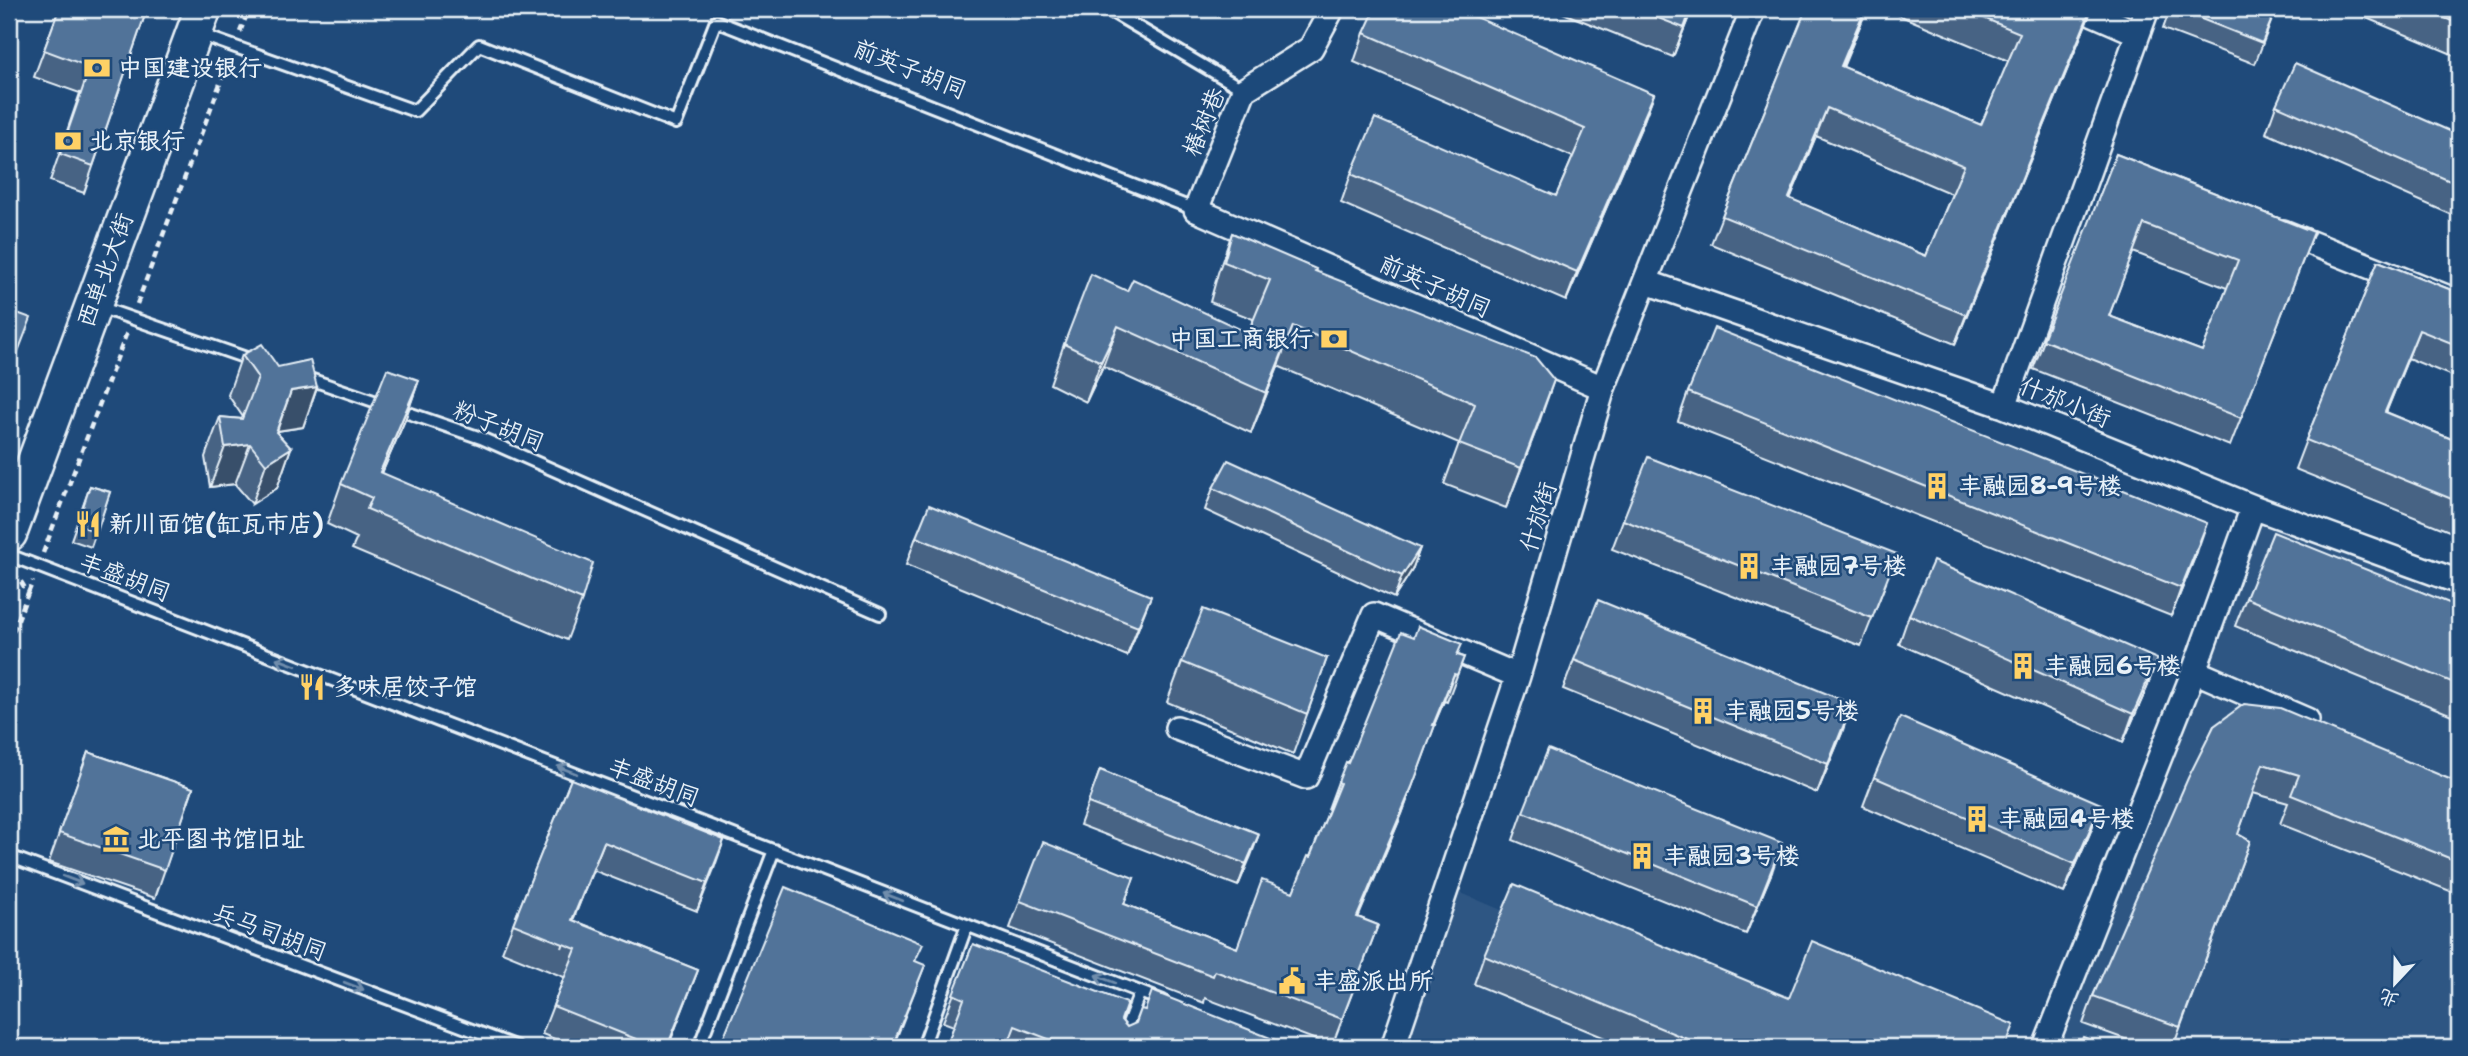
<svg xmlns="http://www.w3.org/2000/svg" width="2468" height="1056" font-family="'Shantell Sans','LXGW WenKai TC',sans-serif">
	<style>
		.built { fill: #2e5683 }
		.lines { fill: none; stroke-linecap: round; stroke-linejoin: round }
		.service-casing { stroke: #e8f1f8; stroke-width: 16 }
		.minor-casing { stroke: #e8f1f8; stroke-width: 28 }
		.primary-casing { stroke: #e8f1f8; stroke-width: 40 }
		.path { stroke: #e8f1f8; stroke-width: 4.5; stroke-dasharray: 7 5; stroke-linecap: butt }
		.service { stroke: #1f4a7a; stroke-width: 10 }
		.minor { stroke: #1f4a7a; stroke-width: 23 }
		.primary { stroke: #1f4a7a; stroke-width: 35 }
		.wall { fill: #466384; stroke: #e8f1f8; stroke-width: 2; fill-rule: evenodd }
		.shaded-wall { fill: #39506b; stroke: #e8f1f8; stroke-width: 2 }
		.building { fill: #517399; stroke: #e8f1f8; stroke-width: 2; fill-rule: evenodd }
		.oneway { stroke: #6f8dac }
		.labels { text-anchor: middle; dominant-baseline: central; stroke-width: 5; stroke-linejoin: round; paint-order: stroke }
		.poi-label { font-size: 24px; font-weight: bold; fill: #e8f1f8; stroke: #1f4a7a; text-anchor: start }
		.street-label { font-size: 24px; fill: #e8f1f8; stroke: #1f4a7a }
	</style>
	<rect width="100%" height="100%" fill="#1f4a7a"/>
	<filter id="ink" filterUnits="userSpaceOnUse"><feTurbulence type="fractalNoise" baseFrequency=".0143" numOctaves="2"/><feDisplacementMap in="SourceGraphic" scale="14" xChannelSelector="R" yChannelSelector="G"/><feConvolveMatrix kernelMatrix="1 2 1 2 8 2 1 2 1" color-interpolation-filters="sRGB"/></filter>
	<g filter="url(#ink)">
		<path class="built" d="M2253,507L2459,582V1047H2045Z
			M1447,887L1778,1027L1996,1047H1393Z"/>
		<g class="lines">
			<defs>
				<path id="service" d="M1107,9L1244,90
					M199,34L415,111L479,45L676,123L716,21L1196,210
					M99,307L255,361
					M304,377L481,438L880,614
					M9,555L1163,1001
					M9,856L517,1047
					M699,1047L774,850
					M923,1047L967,925
					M1119,1047L1140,992"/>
				<path id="minor" d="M1332,9L1311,48L1244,90L1196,210L1603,388
					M2082,9L2137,33
					M2283,232L2459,302
					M1646,282L2004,406L2253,507L2459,582
					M2004,406L2147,9
					M2194,671L2307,720
					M1177,728L1306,777L1374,615L1518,676
					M1393,1047L1518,676L1603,388L1753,9
					M2045,1047L2194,671L2253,507"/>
				<path id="primary" d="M9,533L203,9"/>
			</defs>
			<use href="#service" class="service-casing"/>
			<use href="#minor" class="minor-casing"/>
			<use href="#primary" class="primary-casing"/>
			<path class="path" d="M240,32L249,9
				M137,304L229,60
				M43,553L127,332
				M28,593L33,581
				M9,643L28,593L18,577"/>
			<use href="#service" class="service"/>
			<use href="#minor" class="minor"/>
			<use href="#primary" class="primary"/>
		</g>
		<path class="wall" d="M59,9H147L84,193L50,181L80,93L34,77Z
			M1553,9H1692L1673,57Z
			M1806,9H1867L1843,67L1981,125L2009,61L1884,9H2092L2083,31L1955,344L1711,244L1722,216ZM1816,136L1952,194L1926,256L1790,199Z
			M2170,9H2276L2255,64L2163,29Z
			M2345,9H2459V57Z
			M1364,33L1654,94L1643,123L1566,301L1341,203L1351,174L1556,196L1573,157L1354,62Z
			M2276,105L2459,135V218L2266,133Z
			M2116,154L2314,232L2230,446L2033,369ZM2133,252L2227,288L2202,351L2109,316Z
			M1232,233L1315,271L1540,420L1506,508L1444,484L1459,443L1278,366L1251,433L1103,366L1086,402L1050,384L1064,344L1127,291L1248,333L1253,319L1210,302L1218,273Z
			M2378,261L2459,293V379L2408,358L2386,412L2459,442V535L2295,469L2306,440Z
			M242,355L278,367L317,387L303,427L277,431L276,432L291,448L277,488L252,504L235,484L210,487L205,457L220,417L242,419L243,417L228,395Z
			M419,380L405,420L382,473L582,600L567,640L352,549L357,538L327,524L341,484Z
			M1688,392L2197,552L2171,616L1678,421Z
			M90,486L110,492L91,547L71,540Z
			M1213,488L1420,548L1412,570L1394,598L1205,510Z
			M1623,520L1886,583L1861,646L1612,549Z
			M916,537L1140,624L1127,656L906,565Z
			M2246,598L2459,607V718L2235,626Z
			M1909,615L2147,688L2123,742L1899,644Z
			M1414,637L1464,657L1447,702L1444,701L1434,725L1402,814L1358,917L1378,925L1332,1046L1205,998L1204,1003L1010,928L1020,901L1134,878L1124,904L1237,948L1293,892L1310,857L1329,810L1328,809L1338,782Z
			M1327,658L1293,754L1167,702L1182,662Z
			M1574,660L1842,733L1817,793L1563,689Z
			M2214,726L2459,783V883L2455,893L2280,824L2288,803L2253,793L2238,834L2250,841L2173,1047H2147L2083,1024L2093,996Z
			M88,752L193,788L155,898L49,862Z
			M1100,770L1259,834L1238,886L1080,825Z
			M1874,777L2101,804L2090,833L2064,893L1863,806Z
			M571,779L724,840L697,911L593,870L573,920L698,970L668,1047H575L542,1034L564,977L502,952Z
			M1523,812L1772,872L1746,934L1513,840Z
			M973,944L1121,1020L1127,1027L1293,1047H946L954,1026L943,1022Z
			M1484,955L1789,998L2006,1047H1627L1474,984Z"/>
		<path class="shaded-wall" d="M1691,9H1692L1673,57L1684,28Z
			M1865,9H1867L1831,94L1841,66Z
			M2092,9L2083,31L1955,344L1966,315Z
			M1654,94L1643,123L1566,301L1577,272Z
			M1827,108L1816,136L1778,227L1789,198Z
			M1118,326L1103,366L1086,402L1101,362Z
			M1293,326L1278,366L1251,433L1266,393Z
			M2419,330L2408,358L2375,440L2385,412Z
			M419,380L405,420L371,498L380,472Z
			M1554,380L1540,420L1506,508Z
			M317,387L303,427L277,431L291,391Z
			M250,444L235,484L210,487L225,447Z
			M291,448L277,488L252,504L266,464Z
			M2207,523L2197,552L2171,616L2181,588Z
			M1420,548L1412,570L1394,598L1402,576Z
			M1151,596L1140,624L1127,656L1138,627Z
			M2157,659L2147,688L2123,742L2133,714Z
			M1454,674L1444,701L1423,751L1433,725Z
			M1852,704L1842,733L1817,793L1828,764Z
			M1435,725L1402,814L1347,944L1357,917Z
			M2101,804L2090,833L2064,893L2075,864Z
			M1259,834L1251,856L1238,886L1246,864Z
			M724,840L714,869L697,911L707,883Z
			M604,842L593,870L562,948L572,920Z
			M1782,843L1772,872L1746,934L1757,906Z
			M925,965L893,1047H892Z
			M698,970L668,1047H667Z"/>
		<path class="building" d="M59,9H147L93,166L60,154L90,67L44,50Z
			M1375,9H1457L1654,94L1577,272L1351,174L1375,118L1556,196L1585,129L1364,33Z
			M1635,9H1691L1684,28Z
			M1806,9H1865L1841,66L1981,125L2020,33L1962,9H2091L1966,315L1722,216ZM1827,108L1964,166L1926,256L1789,198Z
			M2176,9H2276L2262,43Z
			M2423,9H2459V24Z
			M2295,63L2459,135V185L2276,105Z
			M2116,154L2314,232L2241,418L2043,340ZM2144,224L2238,260L2202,351L2109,316Z
			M1232,233L1316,269L1315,271L1536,358L1554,380L1521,468L1459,444L1475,404L1293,326L1266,393L1118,326L1101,362L1064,344L1091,274L1127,291L1133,279L1248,333L1270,280L1224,262Z
			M2378,261L2459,293V346L2419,330L2385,412L2459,442V502L2306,440Z
			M9,310L31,318L9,375Z
			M1714,328L2207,523L2181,588L1688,392Z
			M262,344L278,367L310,360L317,387L291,391L276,432L291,448L266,464L250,444L225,447L220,417L242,419L258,378L242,355Z
			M387,369L419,380L380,472L593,563L582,600L367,509L372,498L341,484Z
			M1648,457L1897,554L1872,618L1623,520Z
			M1228,460L1420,548L1402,576L1213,488Z
			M90,486L110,492L97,532L77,525Z
			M929,505L1151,596L1138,627L916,537Z
			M2273,532L2459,607V685L2246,598Z
			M1933,561L2157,659L2133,714L1909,615Z
			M1598,600L1852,704L1828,764L1574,660Z
			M1203,609L1327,658L1307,714L1182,662Z
			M1418,626L1462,644L1457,655L1464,657L1457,675L1454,674L1433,725H1435L1412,787L1357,917L1378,925L1342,1019L1215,971L1213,976L1020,901L1043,842L1134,878L1124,904L1237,948L1262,880L1293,892L1308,856L1310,857L1340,783L1338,782L1346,762L1348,763L1401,632L1414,637Z
			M2244,704L2280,708L2459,783V862L2291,795L2299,775L2263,764L2238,834L2250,841L2180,1027L2093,996L2188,778L2214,726Z
			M1900,717L2101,804L2075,864L1874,777Z
			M1548,749L1782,843L1757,906L1523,812Z
			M88,752L193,788L165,870L59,833Z
			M1100,770L1259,834L1246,864L1088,803Z
			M571,779L724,840L707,883L604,842L572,920L698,970L667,1047H656L553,1006L576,949L513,924Z
			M1514,884L1789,998L1812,941L2014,1025L2005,1047H1706L1484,955Z
			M785,887L923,944L915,961L925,965L892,1047H723L720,1046Z
			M973,944L1127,1003L1121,1020L1127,1027L1136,1023L1141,1009L1145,1010L1152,991L1293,1047H1069L1015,1026L1007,1047H946L964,999L953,994Z
			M2083,1037L2109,1047H2079Z"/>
		<defs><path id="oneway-shaft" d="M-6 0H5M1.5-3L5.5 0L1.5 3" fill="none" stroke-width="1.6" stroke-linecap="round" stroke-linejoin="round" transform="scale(1.75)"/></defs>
		<g class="oneway">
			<use href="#oneway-shaft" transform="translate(286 662) rotate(-159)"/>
			<use href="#oneway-shaft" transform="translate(567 770) rotate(-159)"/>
			<use href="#oneway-shaft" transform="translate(73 880) rotate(21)"/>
			<use href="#oneway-shaft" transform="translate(893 897) rotate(-159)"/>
			<use href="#oneway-shaft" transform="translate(1105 979) rotate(-159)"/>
			<use href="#oneway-shaft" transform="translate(354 986) rotate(21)"/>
		</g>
	</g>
	<defs>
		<symbol id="bank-bare" viewBox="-9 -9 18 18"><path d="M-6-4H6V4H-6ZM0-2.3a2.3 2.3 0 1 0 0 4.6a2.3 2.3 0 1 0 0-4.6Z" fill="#ffd166" stroke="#1f4a7a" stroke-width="2.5" paint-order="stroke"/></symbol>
		<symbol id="building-bare" viewBox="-9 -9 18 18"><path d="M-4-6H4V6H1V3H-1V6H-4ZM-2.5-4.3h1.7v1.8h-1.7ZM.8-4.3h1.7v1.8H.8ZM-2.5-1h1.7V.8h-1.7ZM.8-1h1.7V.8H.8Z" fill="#ffd166" stroke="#1f4a7a" stroke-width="2.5" paint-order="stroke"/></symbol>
		<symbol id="restaurant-bare" viewBox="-9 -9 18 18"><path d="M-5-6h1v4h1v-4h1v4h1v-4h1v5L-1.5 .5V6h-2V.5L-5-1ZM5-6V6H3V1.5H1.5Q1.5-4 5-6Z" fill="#ffd166" stroke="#1f4a7a" stroke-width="2.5" paint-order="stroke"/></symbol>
		<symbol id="museum-bare" viewBox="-9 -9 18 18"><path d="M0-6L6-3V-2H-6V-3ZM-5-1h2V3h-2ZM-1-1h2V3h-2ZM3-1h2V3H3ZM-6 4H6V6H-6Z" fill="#ffd166" stroke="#1f4a7a" stroke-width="2.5" paint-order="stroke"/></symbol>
		<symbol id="civic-bare" viewBox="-9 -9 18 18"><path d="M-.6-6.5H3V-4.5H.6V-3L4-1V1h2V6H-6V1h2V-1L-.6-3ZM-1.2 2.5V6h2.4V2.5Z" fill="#ffd166" stroke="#1f4a7a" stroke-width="2.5" paint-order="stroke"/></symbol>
	</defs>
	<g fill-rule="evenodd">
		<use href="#bank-bare" x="78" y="49" width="38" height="38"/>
		<use href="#bank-bare" x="49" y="122" width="38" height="38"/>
		<use href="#bank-bare" x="1315" y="320" width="38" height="38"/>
		<use href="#building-bare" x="1918" y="467" width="38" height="38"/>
		<use href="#restaurant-bare" x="69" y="505" width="38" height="38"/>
		<use href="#building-bare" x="1730" y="547" width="38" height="38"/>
		<use href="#building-bare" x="2004" y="647" width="38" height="38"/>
		<use href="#restaurant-bare" x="293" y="668" width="38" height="38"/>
		<use href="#building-bare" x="1684" y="692" width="38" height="38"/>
		<use href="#building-bare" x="1958" y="800" width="38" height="38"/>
		<use href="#museum-bare" x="97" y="820" width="38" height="38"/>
		<use href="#building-bare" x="1623" y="837" width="38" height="38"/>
		<use href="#civic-bare" x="1273" y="962" width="38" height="38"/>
	</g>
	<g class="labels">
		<g class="poi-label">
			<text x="118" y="68">中国建设银行</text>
			<text x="89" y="141">北京银行</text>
			<text x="1313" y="339" text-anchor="end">中国工商银行</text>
			<text x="1958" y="486">丰融园8-9号楼</text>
			<text x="109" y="524">新川面馆(缸瓦市店)</text>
			<text x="1770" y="566">丰融园7号楼</text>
			<text x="2044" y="666">丰融园6号楼</text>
			<text x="333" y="687">多味居饺子馆</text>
			<text x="1724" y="711">丰融园5号楼</text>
			<text x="1998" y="819">丰融园4号楼</text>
			<text x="137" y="839">北平图书馆旧址</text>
			<text x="1663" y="856">丰融园3号楼</text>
			<text x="1313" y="981">丰盛派出所</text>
		</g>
		<g class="street-label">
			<text transform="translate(910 69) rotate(22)">前英子胡同</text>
			<text transform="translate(1204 122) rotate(-67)">椿树巷</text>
			<text transform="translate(105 270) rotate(-70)">西单北大街</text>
			<text transform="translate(1435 286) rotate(24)">前英子胡同</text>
			<text transform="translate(2065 402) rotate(22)">什邡小街</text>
			<text transform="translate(499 426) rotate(22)">粉子胡同</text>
			<text transform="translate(1538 517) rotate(-73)">什邡街</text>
			<text transform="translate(125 577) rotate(21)">丰盛胡同</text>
			<text transform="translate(654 782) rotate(21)">丰盛胡同</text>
			<text transform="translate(270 932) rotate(21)">兵马司胡同</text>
		</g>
	</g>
	<rect width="2468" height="1056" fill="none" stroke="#1f4a7a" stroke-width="35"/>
	<rect x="18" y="18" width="2433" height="1021" fill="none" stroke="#e8f1f8" stroke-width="2.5" filter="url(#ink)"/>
	<g transform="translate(2395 983) rotate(202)" stroke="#1f4a7a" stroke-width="5" paint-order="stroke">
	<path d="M0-5L12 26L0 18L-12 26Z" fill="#e8f1f8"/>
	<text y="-10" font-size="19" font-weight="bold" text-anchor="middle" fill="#e8f1f8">北</text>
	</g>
</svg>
